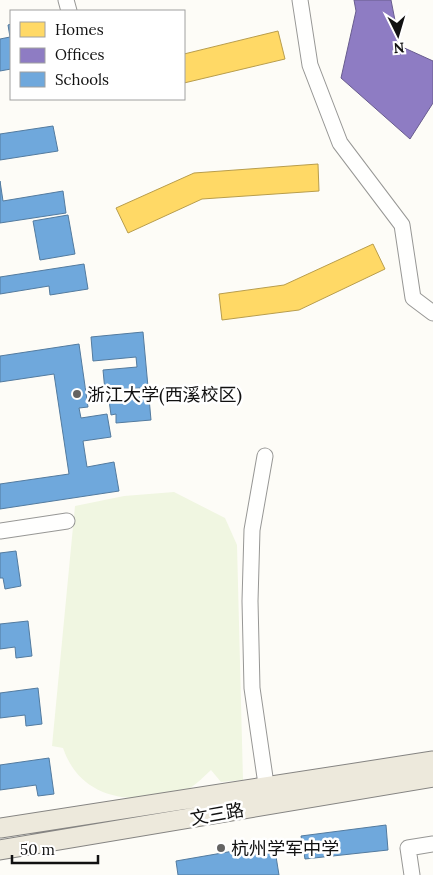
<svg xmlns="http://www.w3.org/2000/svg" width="433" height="875" font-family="Lora,'Noto Sans SC',serif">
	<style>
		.pitch { fill: #f0f6e1 }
		.homes { fill: #ffd966; stroke: #b89d4c }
		.offices { fill: #8e7cc3; stroke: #685c8e }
		.schools { fill: #6fa8dc; stroke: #537b9f }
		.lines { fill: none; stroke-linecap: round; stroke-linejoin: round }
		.minor-casing { stroke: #979795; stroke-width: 17 }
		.major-casing { stroke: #858482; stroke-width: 21 }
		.minor { stroke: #fffffe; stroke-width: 15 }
		.major { stroke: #ede9dc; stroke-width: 19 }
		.poi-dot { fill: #646362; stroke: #fff; stroke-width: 2 }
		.labels { text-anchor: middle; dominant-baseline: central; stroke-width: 5; stroke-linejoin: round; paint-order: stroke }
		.poi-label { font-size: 18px; fill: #111; stroke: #fff; text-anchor: start }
		.street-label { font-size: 18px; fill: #111; stroke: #fff }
	</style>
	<rect width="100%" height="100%" fill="#fdfcf7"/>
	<path class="pitch" d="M174,492L225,518L237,545L243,780L221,782L211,770C204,776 196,785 187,790C181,794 172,794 165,795C121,804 79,794 63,748L52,746L75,506L124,496Z"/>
	<path class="homes" d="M278,31L285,59L184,83V54Z
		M318,164L319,191L202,199L128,233L116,208L194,173Z
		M373,244L385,269L299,310L222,320L219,294L284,285Z"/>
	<path class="offices" d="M354,0H391L400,46L433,61V103L410,139L341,78L356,11Z"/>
	<path class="schools" d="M11,24V69L0,71V39L10,37L8,25Z
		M53,126L58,151L0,160V134Z
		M0,181L3,201L63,191L66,213L0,223Z
		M68,215L75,254L40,260L33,221Z
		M84,264L88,289L50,295L49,286L0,294V277Z
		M143,332L151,420L116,423V414L111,415L109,400L141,397L140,388L105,391L103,370L137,367L136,357L93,361L91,337Z
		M79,344L88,407L79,408L81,418L107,414L111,437L83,441L87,467L114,462L119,491L0,509V484L69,474L54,374L0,382V356Z
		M16,551L21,586L5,589L3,578H0V553Z
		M28,621L32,656L16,658L15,647L0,649V624Z
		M38,688L42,724L26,726L25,715L0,718V693Z
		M49,758L54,794L38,796L36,785L0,790V765Z
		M386,825L388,850L305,859L301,836Z
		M274,844L279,875H178L176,861Z"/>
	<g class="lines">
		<defs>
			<path id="minor" d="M66,0L69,11
				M300,0L310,65L340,143L402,225L413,298L433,313
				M265,456L252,530L250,601L252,688L268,798
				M0,531L67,521
				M412,875L408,848L433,844"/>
			<path id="major" d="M0,828L433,761
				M0,850L433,777"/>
		</defs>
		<use href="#minor" class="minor-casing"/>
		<use href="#major" class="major-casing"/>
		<use href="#minor" class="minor"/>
		<use href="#major" class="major"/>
	</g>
	<g class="poi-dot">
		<circle cx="77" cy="394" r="5"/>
		<circle cx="221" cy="848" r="5"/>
	</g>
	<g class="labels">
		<g class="poi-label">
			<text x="87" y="394">浙江大学(西溪校区)</text>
			<text x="231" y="848">杭州学军中学</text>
		</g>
		<g class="street-label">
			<text transform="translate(217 814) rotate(-10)">文三路</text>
		</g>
	</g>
	<rect x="10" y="10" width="175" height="90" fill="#ffffff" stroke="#a0a0a0"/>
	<rect x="20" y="22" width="25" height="15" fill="#ffd966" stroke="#a0a0a0"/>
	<text x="55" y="35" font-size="15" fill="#111111">Homes</text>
	<rect x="20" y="48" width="25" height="15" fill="#8e7cc3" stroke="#a0a0a0"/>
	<text x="55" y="60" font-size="15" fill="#111111">Offices</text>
	<rect x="20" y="72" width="25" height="15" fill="#6fa8dc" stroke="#a0a0a0"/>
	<text x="55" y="85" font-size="15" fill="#111111">Schools</text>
	<g transform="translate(398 35) rotate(175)" stroke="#ffffff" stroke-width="4" paint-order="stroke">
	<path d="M0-4L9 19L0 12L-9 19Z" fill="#111111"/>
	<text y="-8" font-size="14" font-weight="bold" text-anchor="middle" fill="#111111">N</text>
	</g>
	<path d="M12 855v8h86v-8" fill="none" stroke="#111111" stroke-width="2.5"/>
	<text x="20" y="855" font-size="15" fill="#111111" stroke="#ffffff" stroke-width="4" paint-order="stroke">50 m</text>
</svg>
